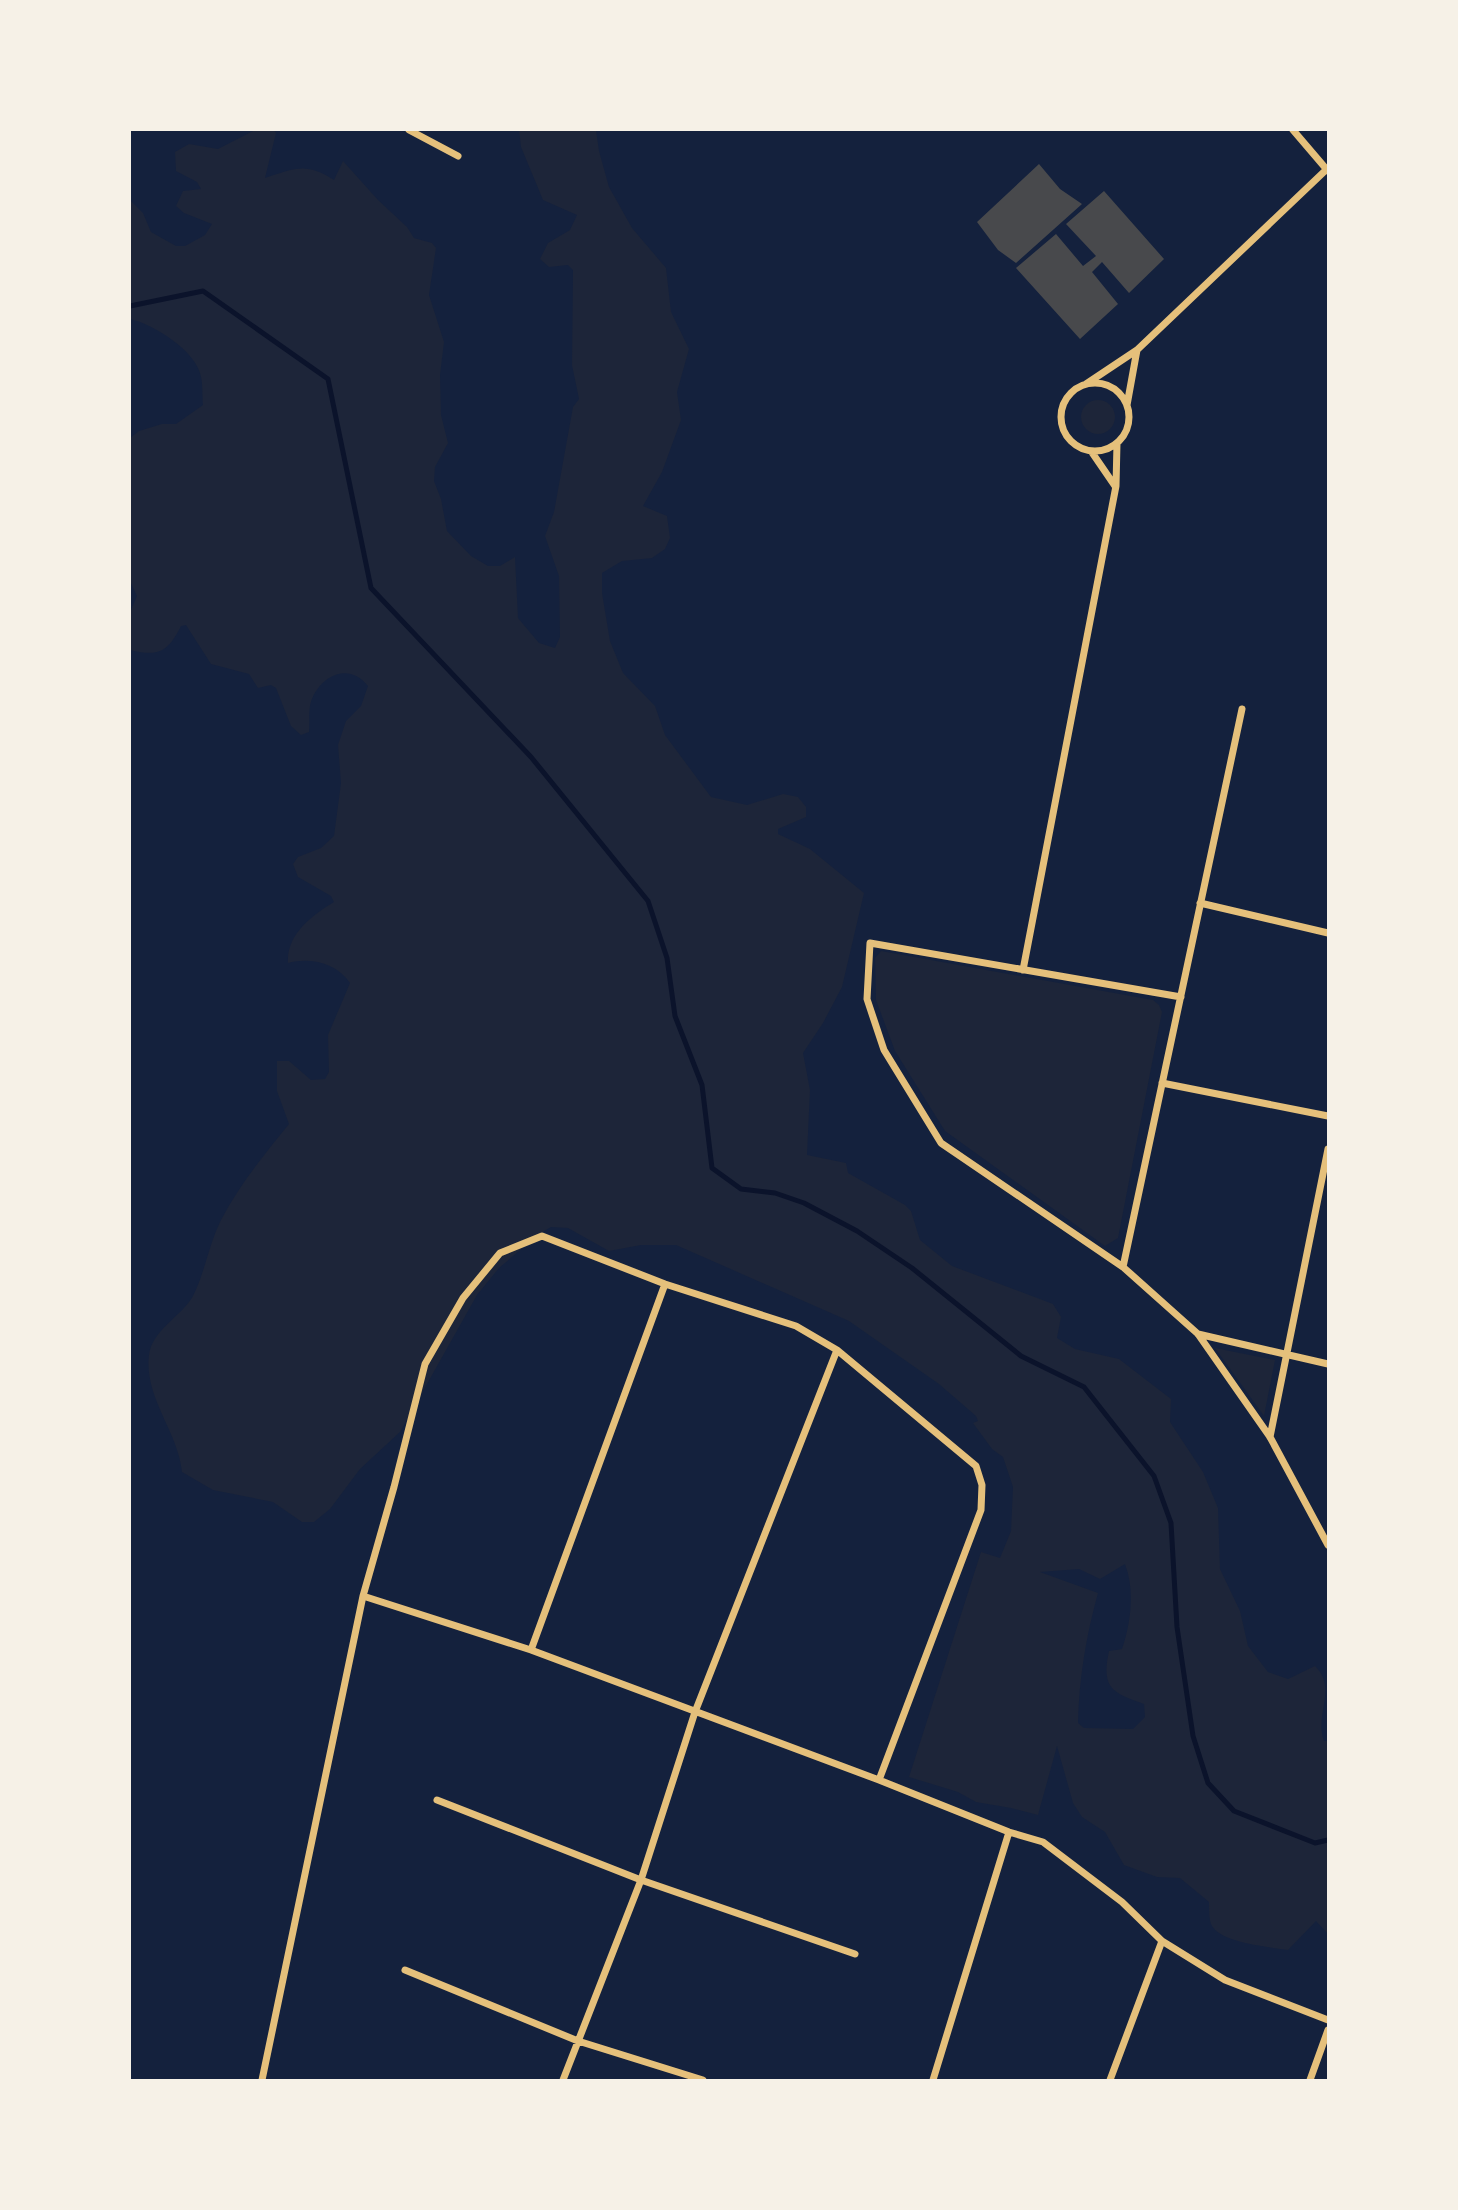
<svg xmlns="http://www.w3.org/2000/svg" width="1458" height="2210" font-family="'Archivo Narrow',sans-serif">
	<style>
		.green { fill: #1d2539; fill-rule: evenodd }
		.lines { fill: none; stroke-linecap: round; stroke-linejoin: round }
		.stream { stroke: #0b132b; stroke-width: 5 }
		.building { fill: #48494c }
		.minor { stroke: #e5c07b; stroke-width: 7 }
	</style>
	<rect width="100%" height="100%" fill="#14213d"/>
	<path class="green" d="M255,130H274L276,133L265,178C295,168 307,162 334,180L343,161L378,200L407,227L414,238L432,243L436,248L429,295L444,342L440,375L441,415L448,443L435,467L434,481L441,499L447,531L471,556L488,566H500L515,557L518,618L539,643L555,648L560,637L559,576L545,536L554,512L573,407L579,399L572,365L573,270L568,265L549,267L540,259L548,243L570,230L577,215L543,200L521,147L519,130H596L599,151L609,187L632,228L666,268L671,312L689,349L677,392L681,420L662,472L643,506L667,516L670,538L665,549L652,558L622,561L602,573V593L610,641L623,673L655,706L665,735L711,797L747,805L783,794L798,797L806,807V817L778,829V834L810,849L864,893L842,987L823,1023L803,1053L810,1090L807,1155L846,1163L848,1173L905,1205L911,1211L920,1240L952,1266L1053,1304L1061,1317L1057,1338L1075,1349L1119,1359L1171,1399L1170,1422L1203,1472L1218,1508L1220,1569L1240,1611L1248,1646L1268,1672L1288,1679L1315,1666C1338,1688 1314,1715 1324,1741H1328V1934L1316,1921L1288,1950C1270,1947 1219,1943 1211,1924C1209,1918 1209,1908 1209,1902L1180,1878L1157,1877L1124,1865L1105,1832L1082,1817L1073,1803L1057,1746L1038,1815L1011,1808L976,1802L958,1792L909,1777L981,1552L1000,1558L1011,1531L1013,1487L1003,1457L992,1449L973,1423L978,1421L976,1416L939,1384L849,1321L676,1245H641L609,1251L568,1228L551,1227L539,1234L499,1268L477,1295L400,1432L360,1469L330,1509L314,1522H302L273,1502L213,1490L182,1472C178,1431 144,1398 149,1355C152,1330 182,1316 193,1296C205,1272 209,1244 221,1220C239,1185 264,1155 289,1124L277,1091V1061H289L311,1080L325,1079L329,1072L328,1035L350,983C337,963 310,957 288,963C286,935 312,915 334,902L331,896L298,877L293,864L298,857L321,848L334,836L341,783L338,745L346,721L361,706L368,686C349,662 322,675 312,699C308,708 310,722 309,732L301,735L291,726L276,688L271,685L258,688L249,674L211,664L186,625L181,626C168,652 159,657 130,650V612L137,596L130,581V438L139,431L162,424H176L203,405C202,396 203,386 201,377C197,351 153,324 130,319V200L143,213L151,232L176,246H185L205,235L212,224L184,213L176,206L183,191L201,189L197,182L176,171L175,152L189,144L218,149ZM1125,1564C1135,1590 1131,1622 1122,1649L1109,1651C1101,1688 1112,1693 1144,1704L1145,1717L1133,1729L1084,1728L1078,1723C1079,1679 1086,1636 1098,1593L1040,1572L1079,1569L1100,1579Z
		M1081 417a17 17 0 1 1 34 0a17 17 0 1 1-34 0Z
		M881,951L1153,1000L1159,1005L1162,1012L1118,1238L1105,1246L945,1131L895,1051L876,1000L875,958Z
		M1215,1348L1275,1360L1264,1416Z"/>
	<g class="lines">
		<path class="stream" d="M130,306L203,291L328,379L371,588L531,757L648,901L667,958L675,1016L702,1085L712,1168L741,1189L775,1193L804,1203L857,1231L912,1268L1021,1356L1084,1387L1154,1476L1171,1523L1177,1627L1193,1736L1208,1783L1234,1811L1315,1843L1328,1840"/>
	</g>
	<path class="building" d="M1039,164L1060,189L1082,204L1016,263L998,250L977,222Z
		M1104,191L1164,259L1129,293L1102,262L1092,272L1118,304L1080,339L1016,268L1056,234L1083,266L1096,256L1066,224Z"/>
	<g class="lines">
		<path class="minor" d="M409,130L458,156
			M1293,130L1328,171
			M1061 417a34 34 0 1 1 68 0a34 34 0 1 1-68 0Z
			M1086,384L1137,350L1328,168
			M1127,405L1137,350
			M1091,451L1115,486
			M1200,903L1328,933
			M1023,970L1116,486L1117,443
			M1181,997L870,943L867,999L884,1050L941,1143L1123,1267L1198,1334L1270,1437L1328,1545
			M1162,1083L1328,1116
			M1123,1267L1242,709
			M1198,1334L1328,1364
			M1270,1437L1328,1149
			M363,1596L531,1650L879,1780L1009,1832L1043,1842L1122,1902L1162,1941L1225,1980L1328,2020
			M531,1650L665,1284
			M437,1800L641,1880L855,1954
			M405,1970L578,2041L703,2080
			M262,2080L363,1596L394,1487L425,1364L463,1298L500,1253L542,1236L665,1284L796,1326L837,1350L976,1466L982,1485L981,1510L879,1780
			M563,2080L641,1880L695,1712L837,1350
			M933,2080L1009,1832
			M1110,2080L1162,1941
			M1310,2080L1328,2030"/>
	</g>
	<rect width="1458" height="2210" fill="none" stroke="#f6f1e7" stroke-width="262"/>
</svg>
